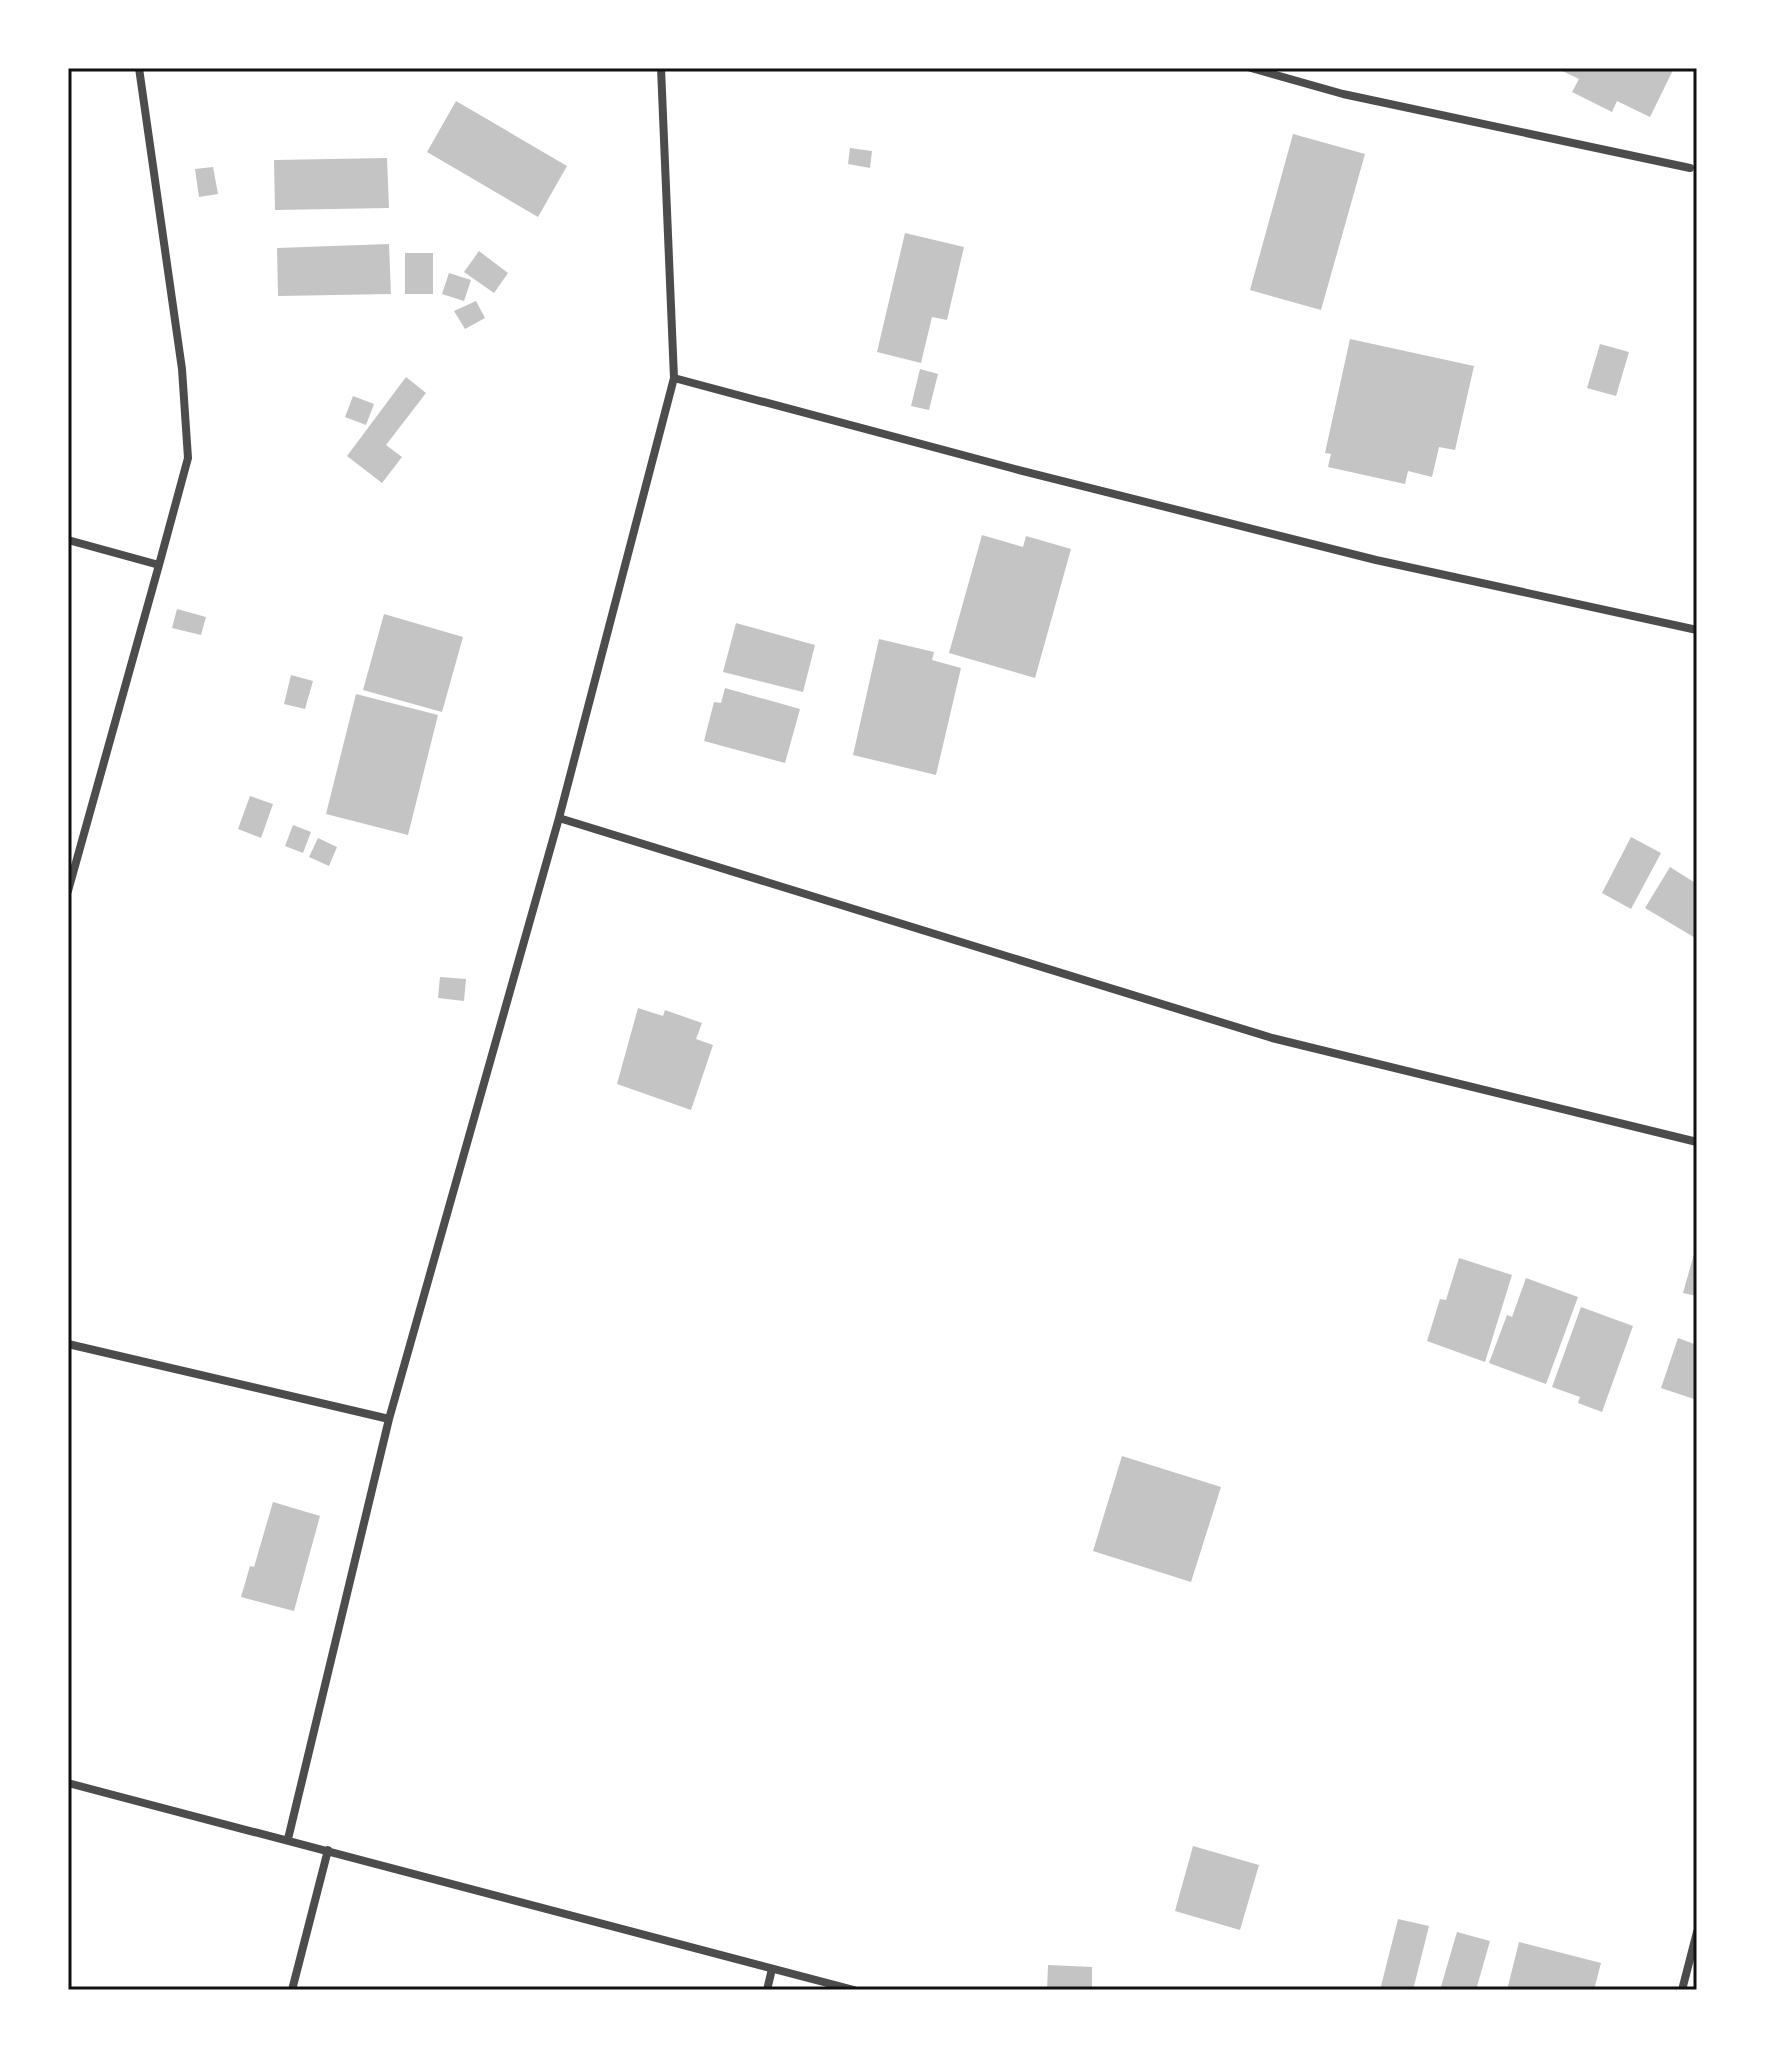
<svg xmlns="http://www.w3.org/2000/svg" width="1765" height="2058" font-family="Jost,sans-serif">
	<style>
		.building { fill: #c4c4c4 }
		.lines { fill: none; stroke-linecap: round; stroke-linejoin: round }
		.minor { stroke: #4c4c4c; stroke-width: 8 }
		.neatline { fill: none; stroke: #111; stroke-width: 3 }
	</style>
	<rect width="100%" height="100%" fill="#fff"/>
	<path class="building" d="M1556,68H1674L1650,117L1617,101L1612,112L1572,92L1579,79Z
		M456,101L567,166L538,217L427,152Z
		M1293,134L1365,154L1321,310L1250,290Z
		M850,148L872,151L870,168L848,164Z
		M387,158L389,208L275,210L274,160Z
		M213,167L218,194L199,197L195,169Z
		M905,233L964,247L947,320L932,317L921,363L877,352Z
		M389,244L391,294L278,296L277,248Z
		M479,251L508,273L494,293L464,272Z
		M405,253H433V294H405Z
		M449,273L471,280L464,301L442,294Z
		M476,301L485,318L465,329L454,311Z
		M1350,339L1474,366L1455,450L1439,447L1432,477L1408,471L1405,484L1328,467L1331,454L1325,453Z
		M1600,344L1629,352L1616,396L1587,388Z
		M920,369L938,374L929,410L911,406Z
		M406,377L426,393L386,445L402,457L382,483L347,456Z
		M353,396L374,404L366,425L345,417Z
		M982,535L1023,547L1026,536L1071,549L1035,678L949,653Z
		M177,609L206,617L201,635L172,628Z
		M384,614L463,637L442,712L363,690Z
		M736,623L815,645L803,692L723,672Z
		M879,639L934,652L932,660L961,668L936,775L853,755Z
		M291,675L313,681L305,709L284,704Z
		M725,688L800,709L785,763L704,741L714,702L721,703Z
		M356,694L438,715L408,835L326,814Z
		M250,796L273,804L261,838L238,829Z
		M293,825L311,832L303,853L285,846Z
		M1631,837L1661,853L1631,909L1602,893Z
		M318,838L337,847L329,866L309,857Z
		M1670,867L1697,884V939L1645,908Z
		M440,977L466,979L464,1001L438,998Z
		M638,1008L663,1016L665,1010L702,1023L696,1039L713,1045L691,1110L617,1084Z
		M1696,1247H1697V1296L1683,1293Z
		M1459,1258L1512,1275L1485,1362L1427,1341L1440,1299L1446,1300Z
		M1526,1278L1578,1297L1546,1384L1489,1363L1507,1315L1512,1317Z
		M1581,1307L1633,1326L1602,1412L1578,1403L1580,1397L1552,1387Z
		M1678,1338L1697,1345V1400L1661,1388Z
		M1122,1456L1221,1487L1191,1582L1093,1551Z
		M273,1502L320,1516L294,1611L241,1597L250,1566L254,1567Z
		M1193,1846L1259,1865L1240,1930L1175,1911Z
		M1398,1919L1429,1926L1413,1990H1380Z
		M1457,1932L1490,1941L1476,1990H1440Z
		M1519,1942L1601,1963L1594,1990H1507Z
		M1048,1965L1092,1967V1990H1047Z"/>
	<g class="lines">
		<path class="minor" d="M139,68L182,369L188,458L159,565
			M1251,68L1343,94L1690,168
			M674,378L1015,469L1376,560L1697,630
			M68,540L159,565L68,891
			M559,818L1272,1038L1697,1142
			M68,1344L389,1419
			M68,1783L854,1990
			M288,1839L389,1419L559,818L674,378L661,68
			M292,1990L328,1850
			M767,1990L772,1969
			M1682,1990L1697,1932"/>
	</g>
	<rect width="1765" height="2058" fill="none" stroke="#ffffff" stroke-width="140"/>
	<rect x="70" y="70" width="1625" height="1918" class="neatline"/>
</svg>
